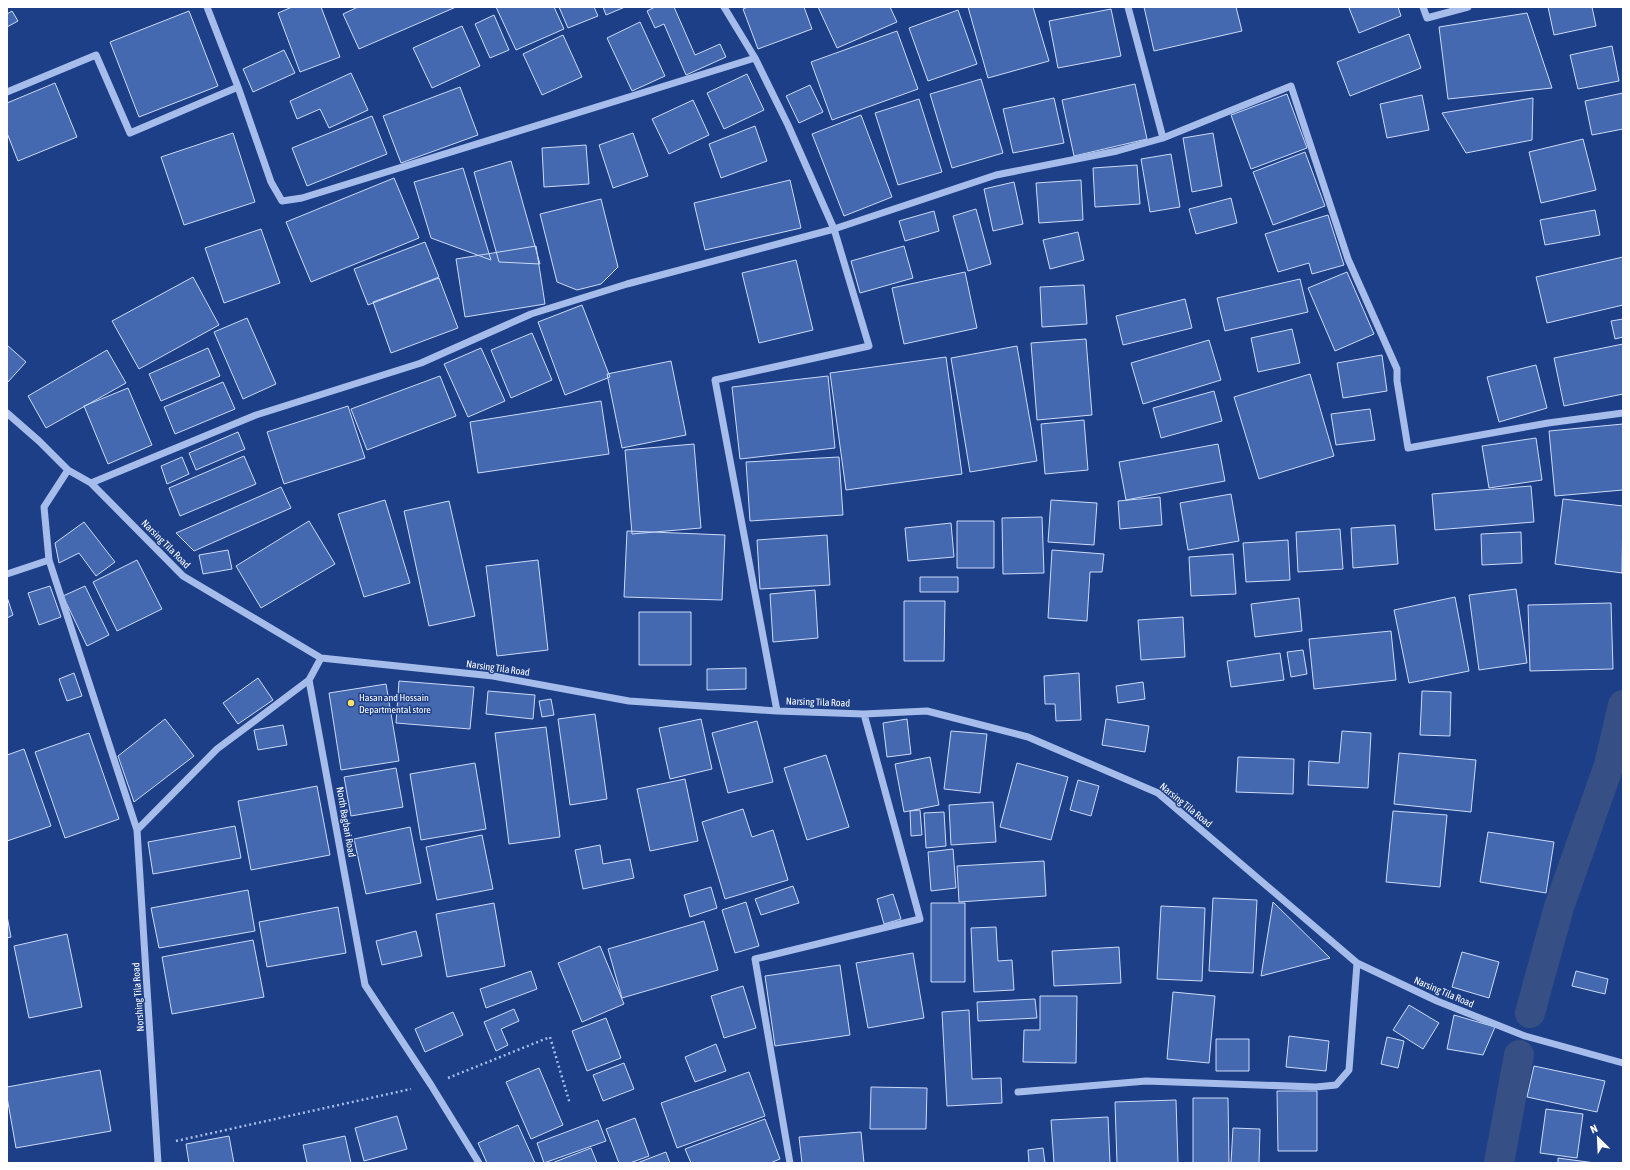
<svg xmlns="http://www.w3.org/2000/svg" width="1630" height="1170" font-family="'Asap Condensed',sans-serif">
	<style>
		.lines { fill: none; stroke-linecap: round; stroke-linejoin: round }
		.canal { stroke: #364f85; stroke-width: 30 }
		.building { fill: #4569b0; stroke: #cbdaf8 }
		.path { stroke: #a6bdeb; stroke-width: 2.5; stroke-dasharray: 2 3; stroke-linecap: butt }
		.minor { stroke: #a6bdeb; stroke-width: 7 }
		.poi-dot { fill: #fbe163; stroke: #1d3f87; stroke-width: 1.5 }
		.labels { text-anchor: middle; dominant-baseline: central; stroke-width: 3; stroke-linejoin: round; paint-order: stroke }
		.street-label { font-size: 10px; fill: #fff; stroke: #1d3f87 }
		.poi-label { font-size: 10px; fill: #fff; stroke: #1d3f87; text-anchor: start }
	</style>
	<rect width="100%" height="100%" fill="#1d3f87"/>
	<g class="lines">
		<path class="canal" d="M1530,1013L1559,907L1609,765L1623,705
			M1499,1163L1519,1055"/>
	</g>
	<path class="building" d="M292,7H321L340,57L300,72L278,13Z
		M358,7H456L359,49L343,14Z
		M496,7H554L564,29L516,50Z
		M559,7H594L598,16L568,28Z
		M603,7H625L606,15Z
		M655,7H674L695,55L720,44L726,57L686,75L664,24L655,28L647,11Z
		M748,7H804L812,29L758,49L743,9Z
		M818,7H890L897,22L837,48Z
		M968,7H1033L1049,61L988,78Z
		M1144,7H1236L1242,31L1154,51Z
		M1352,7H1398L1401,16L1359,33L1349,8Z
		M1548,7H1592L1596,26L1554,35Z
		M1111,9L1121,56L1058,68L1049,21Z
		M958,10L977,64L928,81L909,28Z
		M12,11L18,21L7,27V14Z
		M189,11L218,86L139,117L110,42Z
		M1527,13L1552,88L1448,99L1439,27Z
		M494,15L509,50L490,58L475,24Z
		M640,22L665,76L632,91L607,38Z
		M462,26L480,66L432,88L413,48Z
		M897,31L918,89L832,120L811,62Z
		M1409,34L1421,68L1350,96L1337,62Z
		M563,35L582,77L542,95L523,54Z
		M1612,46L1619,81L1578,89L1570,55Z
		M284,50L295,73L253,92L243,69Z
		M351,73L368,110L329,128L320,109L297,119L290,101Z
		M747,74L764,110L724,129L707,93Z
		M981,79L1003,153L952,168L930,94Z
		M55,83L77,137L18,161L7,133V103Z
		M1135,84L1147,139L1074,156L1062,100Z
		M810,85L823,112L799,123L786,96Z
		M460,87L478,135L401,163L383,116Z
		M1623,93V129L1592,135L1585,101Z
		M1287,94L1307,148L1251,169L1231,115Z
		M1422,95L1429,130L1387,138L1380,104Z
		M1054,98L1064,143L1013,153L1003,109Z
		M1533,98L1532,140L1466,153L1442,113Z
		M919,99L942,172L898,185L875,113Z
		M693,100L709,135L669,154L652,119Z
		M861,115L892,197L844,216L812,134Z
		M372,116L387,154L307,186L292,148Z
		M755,126L767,161L721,178L709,144Z
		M233,133L255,202L184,225L161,157Z
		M633,133L648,176L613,188L599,145Z
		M1213,133L1222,186L1192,192L1183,138Z
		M1583,139L1596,190L1541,203L1529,152Z
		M586,145L589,184L544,187L542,148Z
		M1305,152L1325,206L1273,225L1253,172Z
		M1171,154L1180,207L1150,212L1141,159Z
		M511,161L540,264L499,262L474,172Z
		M1137,165L1140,204L1095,207L1093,168Z
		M463,168L491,260L431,238L414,182Z
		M394,178L419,238L311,282L286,222Z
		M790,180L801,228L705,250L694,203Z
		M1081,180L1083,220L1039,223L1036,183Z
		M1014,182L1023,224L993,231L984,189Z
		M1231,198L1237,223L1196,234L1189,209Z
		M601,199L618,267L601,284L577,290L557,282L540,214Z
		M976,209L991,264L968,271L953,216Z
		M1595,210L1600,235L1545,245L1540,220Z
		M934,211L939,231L905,241L899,221Z
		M1328,215L1344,265L1312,274L1309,263L1278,272L1265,234Z
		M261,229L280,283L224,303L205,248Z
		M1078,232L1084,260L1050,269L1043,240Z
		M425,242L439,277L368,305L354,269Z
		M536,246L545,304L465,317L456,259Z
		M904,246L913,278L860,293L851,261Z
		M1623,257V305L1547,323L1536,277Z
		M796,260L813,330L759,343L742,273Z
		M965,272L977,328L904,344L892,288Z
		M1347,272L1374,334L1335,351L1308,288Z
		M193,277L219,325L139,369L112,321Z
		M439,278L458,328L391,353L373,302Z
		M1300,279L1308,312L1225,331L1217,298Z
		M1084,285L1087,324L1042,327L1040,287Z
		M1185,299L1192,328L1123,345L1116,316Z
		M582,305L610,377L565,395L538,322Z
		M247,318L276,384L243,399L214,332Z
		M1623,319V337L1615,339L1611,321Z
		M1292,329L1300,363L1258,372L1251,338Z
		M532,333L552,380L511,398L491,350Z
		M1086,339L1092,415L1037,420L1031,343Z
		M1209,340L1221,380L1143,404L1131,363Z
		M1623,344V394L1564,406L1554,358Z
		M7,345L26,362L7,383Z
		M1017,346L1037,461L970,472L951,358Z
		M208,348L220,376L161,401L149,374Z
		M481,348L505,401L468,417L444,364Z
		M107,350L126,383L46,428L28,396Z
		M1382,355L1387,391L1343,398L1337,363Z
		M946,357L962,474L846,490L830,373Z
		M671,361L686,435L622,448L607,374Z
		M1536,365L1547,408L1499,422L1487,377Z
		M1310,374L1334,456L1259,479L1234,397Z
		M440,376L456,416L367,450L351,409Z
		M828,376L835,448L740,459L732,387Z
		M223,382L235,409L175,434L164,407Z
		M128,388L152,445L108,464L84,406Z
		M1214,391L1222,421L1161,438L1153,408Z
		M601,401L609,454L478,473L470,422Z
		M348,406L365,458L284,484L267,432Z
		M1370,409L1375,440L1336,445L1331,414Z
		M1084,420L1088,470L1045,474L1041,424Z
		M1623,424V490L1555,496L1549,431Z
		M238,432L245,449L196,470L189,453Z
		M1536,438L1542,480L1489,488L1482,446Z
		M694,444L701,528L632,534L625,450Z
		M1218,444L1225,481L1126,500L1119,462Z
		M244,456L256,484L180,516L169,488Z
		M182,457L189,474L167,484L161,466Z
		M839,457L843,515L750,521L746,462Z
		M1531,486L1534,522L1435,530L1432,494Z
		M281,487L291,508L194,551L176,533Z
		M1231,494L1239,541L1188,550L1180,503Z
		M1160,497L1162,525L1120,529L1118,501Z
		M1563,499L1623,506L1622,573L1555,564Z
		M385,500L410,583L364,597L338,514Z
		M1051,500L1097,503L1094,545L1048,542Z
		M449,501L475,616L429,626L404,511Z
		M1042,517L1044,573L1003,574L1002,518Z
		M309,521L335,564L261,608L236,566Z
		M957,521H994V568H957Z
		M84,522L115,562L96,576L79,553L59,563L55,543Z
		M951,523L954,557L908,561L905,528Z
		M1395,525L1398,564L1353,568L1351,528Z
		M1340,529L1343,569L1298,572L1296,532Z
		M627,531L725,535L722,600L624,597Z
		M1521,532L1522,563L1482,565L1481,534Z
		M827,535L830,585L760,589L757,540Z
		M1288,540L1290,580L1246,582L1243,543Z
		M228,550L232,569L203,574L199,555Z
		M1052,550L1104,554L1102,572H1090L1087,621L1048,618Z
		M1233,554L1236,594L1191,596L1189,557Z
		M137,560L162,609L117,631L93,582Z
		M538,560L548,650L497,656L486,566Z
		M920,577H958V592H920Z
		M50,586L61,617L39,625L28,593Z
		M85,586L109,635L87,646L63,596Z
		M1516,589L1527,663L1479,670L1469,595Z
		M815,590L818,638L773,642L770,594Z
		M7,597L13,615L7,618Z
		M1455,597L1469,671L1409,683L1394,610Z
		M1299,598L1302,631L1255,637L1251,604Z
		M904,601H945L944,661H904Z
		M1611,603L1613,669L1530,671L1528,605Z
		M639,612H691V665H639Z
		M1183,617L1185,657L1141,660L1138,620Z
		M1391,631L1396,680L1314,689L1309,639Z
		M1303,650L1307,674L1291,677L1287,652Z
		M1280,653L1284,680L1231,687L1227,661Z
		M746,668V689L707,690V669Z
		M74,673L82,696L67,701L59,679Z
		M1079,673L1081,720L1056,721L1055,704H1045L1044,676Z
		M258,678L273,700L238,724L223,703Z
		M399,681L474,687L470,729L396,723Z
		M1143,682L1145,699L1118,703L1116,686Z
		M386,684L399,761L341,770L329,693Z
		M488,691L535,695L533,719L486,714Z
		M1422,691L1451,692L1450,736L1420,735Z
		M551,699L554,715L542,717L539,701Z
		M595,714L607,799L570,805L558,719Z
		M165,719L194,756L134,802L118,756Z
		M701,719L712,769L670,779L659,728Z
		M907,719L911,754L887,757L883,723Z
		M1106,719L1149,726L1145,752L1102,745Z
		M757,721L773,782L728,793L712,733Z
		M283,725L287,745L258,750L254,730Z
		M546,727L560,837L509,844L495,733Z
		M951,731L987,734L980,793L944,789Z
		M1342,731L1371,733L1368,788L1308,785L1309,761L1339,763Z
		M89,733L119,819L65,838L35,752Z
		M24,749L51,826L7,841V755Z
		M1399,753L1476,760L1471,812L1394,804Z
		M826,755L849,827L807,840L784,768Z
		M930,757L939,805L904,812L895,764Z
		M1238,757L1294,759L1293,794L1236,792Z
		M475,763L486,829L421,840L410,774Z
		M1017,763L1068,777L1051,840L1000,827Z
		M396,768L403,807L351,816L344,777Z
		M685,779L698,841L650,851L637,789Z
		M1078,780L1099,786L1091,816L1070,810Z
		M317,786L330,855L251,870L238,801Z
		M993,802L996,842L951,845L949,805Z
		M743,809L752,837L773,830L788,880L725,899L702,822Z
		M920,810L922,835L911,836L910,811Z
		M1393,811L1447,815L1440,887L1386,882Z
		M944,812L946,846L926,848L924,813Z
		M235,826L241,858L153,874L148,842Z
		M410,827L421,883L366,894L354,839Z
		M1488,832L1554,842L1546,893L1480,882Z
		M482,835L493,889L437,900L426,847Z
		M600,845L603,864L630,859L634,878L583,889L575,850Z
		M953,849L956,888L931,891L928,852Z
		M1044,861L1046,896L959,902L957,866Z
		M793,886L799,903L761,915L755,899Z
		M711,887L717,908L690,917L684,895Z
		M248,890L255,931L159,948L151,908Z
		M893,894L901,919L884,924L877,899Z
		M1213,898L1257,900L1253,973L1209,971Z
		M746,902L759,946L735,953L722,910Z
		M1273,902L1330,958L1261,976Z
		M494,903L505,966L447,977L436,914Z
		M931,903H965V982H931Z
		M1161,906L1205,908L1202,981L1157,979Z
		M338,907L346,953L267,967L259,922Z
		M7,916L11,937L7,938Z
		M704,921L718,970L622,998L608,949Z
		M996,927L998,961L1012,960L1014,990L974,992L971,928Z
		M416,931L422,956L382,965L376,941Z
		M67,934L82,1007L29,1018L14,946Z
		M253,940L264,997L172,1014L162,957Z
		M600,946L624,1004L582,1022L558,963Z
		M1119,947L1121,983L1054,986L1052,951Z
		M1462,952L1499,962L1489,998L1452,987Z
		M913,953L924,1018L868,1028L856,963Z
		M840,965L850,1035L775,1046L765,976Z
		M531,971L537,989L486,1008L480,989Z
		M1576,971L1608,979L1605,994L1572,986Z
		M743,986L756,1028L724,1038L711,996Z
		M1173,992L1215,996L1209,1063L1167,1059Z
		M1040,996H1077L1076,1063L1023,1062L1024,1030H1040Z
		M1035,999L1037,1018L978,1021L977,1002Z
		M1409,1005L1439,1023L1423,1049L1393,1030Z
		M514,1009L519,1021L501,1029L508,1045L496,1051L484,1022Z
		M969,1010L972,1079L1001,1078L1002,1103L947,1106L942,1012Z
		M453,1012L463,1035L425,1052L415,1029Z
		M1454,1015L1495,1027L1483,1055L1447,1049Z
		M606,1018L621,1058L587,1071L572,1031Z
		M1289,1036L1329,1041L1326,1071L1286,1067Z
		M1387,1037L1404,1041L1398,1068L1381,1064Z
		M1216,1039H1249V1071H1216Z
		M716,1044L726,1071L695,1082L685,1057Z
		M624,1063L634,1089L603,1101L593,1075Z
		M1534,1066L1605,1081L1597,1112L1527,1097Z
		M539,1068L563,1125L531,1139L506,1082Z
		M100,1070L111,1131L16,1148L7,1097V1087Z
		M749,1072L765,1116L677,1148L661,1103Z
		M871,1087L927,1088L926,1129H870Z
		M1277,1091H1317V1151H1278Z
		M1193,1098H1228L1229,1163H1193Z
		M1176,1100L1178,1163H1117L1115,1102Z
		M1546,1109L1583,1114L1577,1158L1540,1153Z
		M397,1116L407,1149L364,1161L355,1128Z
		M1108,1117L1110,1163H1054L1051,1120Z
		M635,1118L649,1156L630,1163H619L606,1129Z
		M765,1119L780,1159L770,1163H691L685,1149Z
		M598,1120L606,1141L544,1163L537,1143Z
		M518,1125L535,1163H487L478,1143Z
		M1233,1128L1260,1129L1259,1163H1231Z
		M861,1132L864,1163H802L799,1137Z
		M229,1136L234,1163H189L186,1144Z
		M345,1136L351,1163H307L303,1145Z
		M591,1148L597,1163H552Z
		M1043,1148L1045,1163H1029L1028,1150Z
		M666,1152L670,1163H637Z
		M1558,1158L1595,1163H1558Z"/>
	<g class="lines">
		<path class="path" d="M448,1078L550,1037L570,1104
			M176,1141L411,1089"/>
		<path class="minor" d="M207,7L238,87L271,182L282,201L302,198L755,58
			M724,7L755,58L788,125L834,229L869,346L715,380L777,711
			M1128,7L1163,138
			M1423,7L1427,18L1468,7
			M7,92L96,55L130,133L238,87
			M7,413L39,441L68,470L91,483L183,576L321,658L493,676L629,701L777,711L864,714L927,711L1028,737L1158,793L1357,963L1437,1001L1525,1036L1623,1063
			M68,470L44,507L49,560L137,830L158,1163
			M91,483L256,415L421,363L531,314L627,284L834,229L996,175L1117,151L1163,138L1291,86L1348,259L1397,369V381L1408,448L1548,423L1623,413
			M7,574L49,560
			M309,680L321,658
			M137,830L217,749L309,680L365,985L431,1085L479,1163
			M1018,1092L1146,1081L1316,1087L1336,1085L1349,1070L1357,963
			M790,1163L755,959L920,919L864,714"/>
	</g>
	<circle class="poi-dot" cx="351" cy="703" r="4"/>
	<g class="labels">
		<g class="street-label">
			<text transform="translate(166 544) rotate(45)">Narsing Tila Road</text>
			<text transform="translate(498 668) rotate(8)">Narsing Tila Road</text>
			<text transform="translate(818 702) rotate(2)">Narsing Tila Road</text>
			<text transform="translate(1186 805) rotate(39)">Narsing Tila Road</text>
			<text transform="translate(346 822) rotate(80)">North Bagbari Road</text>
			<text transform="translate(1444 992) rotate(23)">Narsing Tila Road</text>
			<text transform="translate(138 997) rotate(-94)">Norshing Tila Road</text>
		</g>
		<g class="poi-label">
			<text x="359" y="697">Hasan and Hossain<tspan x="359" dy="12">Departmental store</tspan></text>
		</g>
	</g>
	<rect width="1630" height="1170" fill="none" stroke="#ffffff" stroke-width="16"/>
	<g transform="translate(1598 1138) rotate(336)" stroke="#1d3f87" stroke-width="3" paint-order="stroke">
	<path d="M0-3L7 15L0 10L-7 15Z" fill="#ffffff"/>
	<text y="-6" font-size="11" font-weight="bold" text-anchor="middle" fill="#ffffff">N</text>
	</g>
</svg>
